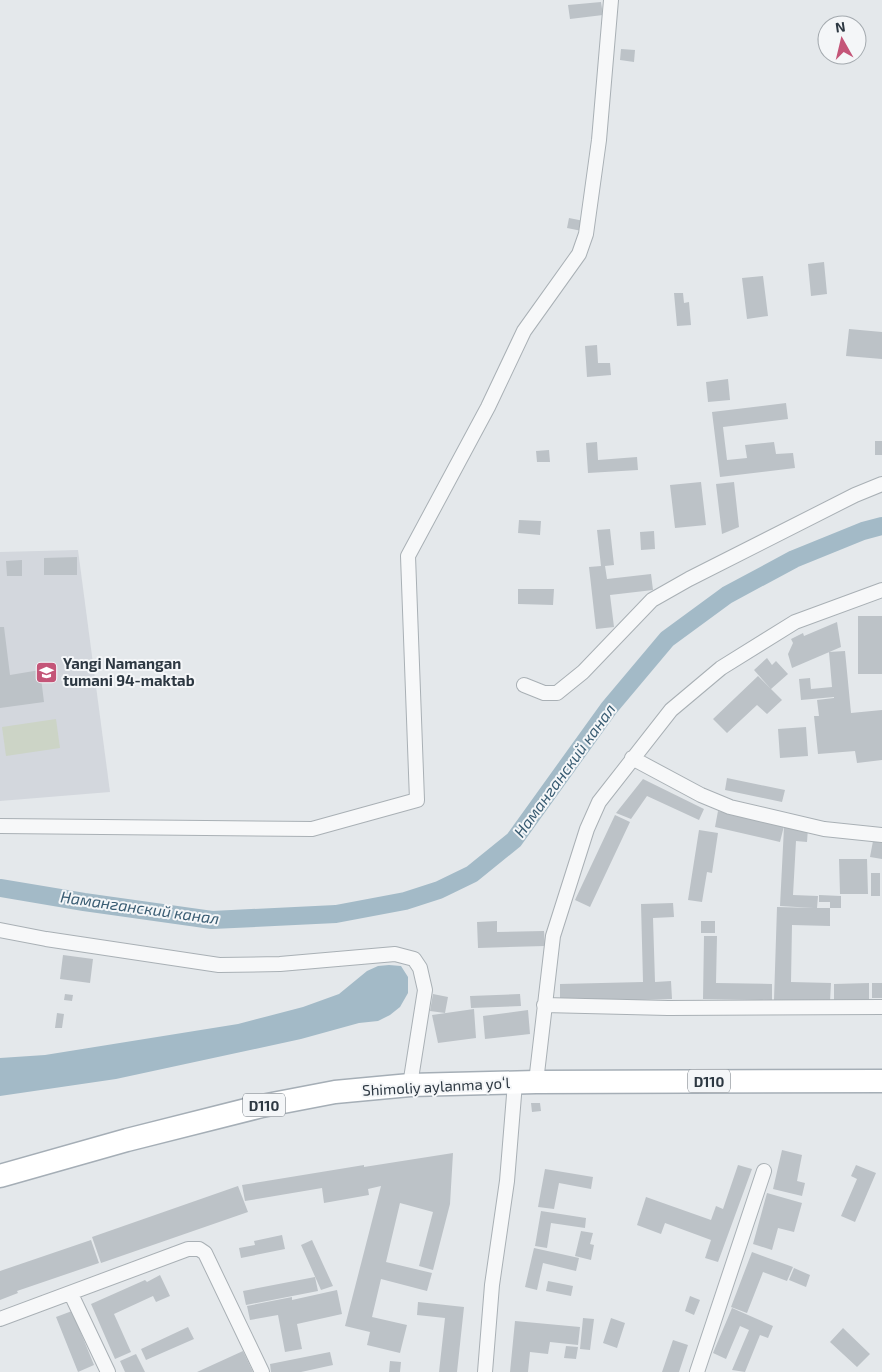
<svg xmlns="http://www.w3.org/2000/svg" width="882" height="1372" font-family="'Exo 2',sans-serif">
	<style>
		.built { fill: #d3d7dd }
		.green { fill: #ccd4c6 }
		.water { fill: #a3bac7 }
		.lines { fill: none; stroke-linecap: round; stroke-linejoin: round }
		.canal { stroke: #a3bac7; stroke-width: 18 }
		.building { fill: #bcc2c7 }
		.minor-casing { stroke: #a9b0b5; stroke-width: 16 }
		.primary-casing { stroke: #a5aeb6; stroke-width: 25 }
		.minor { stroke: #f7f8f9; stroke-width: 14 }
		.primary { stroke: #fff; stroke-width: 22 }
		.labels { text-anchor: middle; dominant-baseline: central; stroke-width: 4; stroke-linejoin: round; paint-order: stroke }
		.shield { fill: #f4f6f8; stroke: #697179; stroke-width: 1 }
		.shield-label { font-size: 14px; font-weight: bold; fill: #2d3842 }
		.poi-label { font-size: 15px; font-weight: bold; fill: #2d3842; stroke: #f4f6f8; text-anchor: start }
		.street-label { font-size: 15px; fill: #2d3842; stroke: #f4f6f8 }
		.water-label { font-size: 16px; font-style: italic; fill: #3a5d73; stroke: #f4f6f8 }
	</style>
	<rect width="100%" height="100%" fill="#e4e8eb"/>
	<path class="built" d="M78,550L110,792L0,801V552Z"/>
	<path class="green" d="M56,719L60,748L6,756L2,727Z"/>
	<path class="water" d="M389,965L401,966L408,977V993L400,1007L390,1015L378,1021L359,1023L301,1039L116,1079L0,1096V1058L45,1055L238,1024L303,1007L339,994L367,971L378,966Z"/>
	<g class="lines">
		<path class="canal" d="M0,888L84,902L212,920L336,914L405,901L439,890L472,874L514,840L609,708L667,639L727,595L794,559L863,531L882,526"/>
	</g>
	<path class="building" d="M601,2L603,15L570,19L568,5Z
		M621,49L635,50L634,62L620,60Z
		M569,218L584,221L582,231L567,228Z
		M824,262L827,294L811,296L808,264Z
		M763,276L768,316L747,319L742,278Z
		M674,293H683L684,303L689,302L691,325L677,326Z
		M849,329L882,332V359L846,356Z
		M597,345L598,363H610L611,375L587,377L585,346Z
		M728,379L730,400L708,402L706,382Z
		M786,403L788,419L723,427L727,460L747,458L745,445L774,442L776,454L793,453L795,468L720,477L712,412Z
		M875,441H882V455H875Z
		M597,442L598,460L637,457L638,470L588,473L586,443Z
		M549,450L550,462H537L536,451Z
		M701,482L706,525L675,528L670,485Z
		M734,482L739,527L722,534L716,484Z
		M519,520L541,521L540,535L518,533Z
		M610,529L614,565L605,566L607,579L651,574L653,590L610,595L614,627L596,629L589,567L601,566L597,530Z
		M654,531L655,549L641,550L640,532Z
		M77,557V575H44V558Z
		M22,560V576H7L6,561Z
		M518,589H554L553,605L518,604Z
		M858,616H882V674H858Z
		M837,622L841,647L792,668L788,654L793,643L791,639L803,633L804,636Z
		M0,627H4L10,675L40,670L44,702L0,708Z
		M845,651L851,713L882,710V760L857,763L855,751L818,754L814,716H819L817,700L834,698V697L801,700L799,679L810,678L811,689L832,687L829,652Z
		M767,658L772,665L776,661L788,674L771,689L754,670Z
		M758,676L782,700L767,714L757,705L727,733L713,719Z
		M806,727L808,756L780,758L778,729Z
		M727,778L785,790L782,802L725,790Z
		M643,779L704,809L699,820L647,796L631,819L616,813Z
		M718,811L784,826L780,842L715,827Z
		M615,815L630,822L590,907L575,900Z
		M784,827L808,828L807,842L796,841L793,895L818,896L817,908H830V926L792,925L791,982L831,983L830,1002L774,1000L777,907L814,908L780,906Z
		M699,830L718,833L712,873L707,872L702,902L688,900Z
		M873,841L882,843V859L870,857Z
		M839,859H867L868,894H840Z
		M871,873H880V896H871Z
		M819,895L841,896V908H830V902H819Z
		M673,903L674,917L653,918L655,982L671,981L672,999L560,1002V984L643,982L641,904Z
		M497,921V932L544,931L545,946L478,948L477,922Z
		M701,921H715V933H701Z
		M704,936H717L716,983L772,984V1000L703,999Z
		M63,955L93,959L90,983L60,979Z
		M869,983V1000L834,1001V984Z
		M872,983H882V998H872Z
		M65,994L73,995L72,1001L64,1000Z
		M433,994L448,997L445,1013L430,1011Z
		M520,994L521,1006L471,1008L470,996Z
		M474,1009L476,1038L438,1043L432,1015Z
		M528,1010L530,1034L485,1039L483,1016Z
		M57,1013L64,1014L62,1028H55Z
		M531,1103H540L541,1111L532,1112Z
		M782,1150L802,1155L797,1181L805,1183L802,1196L773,1189Z
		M453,1153L450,1204L433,1270L419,1266L433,1212L400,1203L386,1262L432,1273L427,1291L381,1279L372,1317L407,1325L400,1353L367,1345L370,1332L345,1326L381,1186L368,1189L369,1195L324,1203L322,1188L245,1201L242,1185L364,1165V1167Z
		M738,1165L752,1169L718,1262L705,1258L711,1240L665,1223L661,1234L637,1225L646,1197L711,1220L716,1206L723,1209Z
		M856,1165L876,1173L855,1222L841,1216L857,1179L851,1176Z
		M545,1169L593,1177L591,1189L559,1183L554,1209L538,1207Z
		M238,1186L248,1212L101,1263L92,1237Z
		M767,1193L802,1203L794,1232L778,1228L772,1250L753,1244Z
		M541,1211L586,1218L585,1228L551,1223L547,1248L535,1246Z
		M581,1231L593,1233L590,1244L594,1245L591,1260L575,1256Z
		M282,1235L285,1249L241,1258L239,1248L255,1245L254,1241Z
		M91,1240L99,1263L17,1291L18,1293L0,1300V1271Z
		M312,1240L333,1286L321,1290L301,1245Z
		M534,1248L579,1258L576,1271L543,1263L537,1290L525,1287Z
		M752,1252L793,1267L787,1281L763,1272L747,1313L731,1307Z
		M794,1268L810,1275L806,1287L789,1280Z
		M160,1275L170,1296L156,1302L153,1296L114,1314L131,1352L115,1359L91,1304L145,1280L147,1282Z
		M315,1277L318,1291L246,1305L243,1291Z
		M548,1281L573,1286L571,1296L546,1291Z
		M337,1290L342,1314L297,1324L302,1349L285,1352L278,1315L250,1320L247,1306L292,1297V1300Z
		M690,1296L700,1300L694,1315L685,1311Z
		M418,1302L464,1307L457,1372H439L445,1318L417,1315Z
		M732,1308L773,1326L768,1338L760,1335L745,1372L732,1370L749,1330L740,1326L726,1359L713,1353Z
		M72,1311L94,1365L78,1372L56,1317Z
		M583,1318L594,1319L590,1350L580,1349Z
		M611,1318L625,1323L617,1348L603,1343Z
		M515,1321L580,1327L578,1345L550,1342L548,1354L530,1352L528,1372H510Z
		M188,1327L194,1339L146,1360L141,1349Z
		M843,1328L870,1354L857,1367L830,1342Z
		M673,1340L688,1345L679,1372H662Z
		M566,1346L578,1347L576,1359L564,1358Z
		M243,1351L253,1372H197Z
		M330,1352L333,1365L301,1372H271L270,1364Z
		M136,1354L145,1372H125L120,1361Z
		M390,1361L401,1362L400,1372H389Z"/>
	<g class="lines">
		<defs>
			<path id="minor" d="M524,685L544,693H557L583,672L652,600L689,579L855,495L882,484
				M632,758L701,795L730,807L824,829L882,835
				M0,826L312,829L417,800L408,556L488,407L524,331L579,254L586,234L599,140L611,0
				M0,930L46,939L219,965L280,964L395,954L414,959L420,968L425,990L410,1085
				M544,1005L668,1008L882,1007
				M536,1082L553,936L587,829L599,802L671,710L721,668L795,622L882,590
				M71,1294L108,1372
				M0,1319L188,1249H199L205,1253L262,1372
				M485,1372L492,1285L507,1181L515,1083
				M697,1372L764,1171"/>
			<path id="primary" d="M0,1176L127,1140L262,1106L335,1092L410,1085L536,1082L882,1081"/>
		</defs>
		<use href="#minor" class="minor-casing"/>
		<use href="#primary" class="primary-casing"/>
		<use href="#minor" class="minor"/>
		<use href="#primary" class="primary"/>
	</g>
	<defs>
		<symbol id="school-square" viewBox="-11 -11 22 22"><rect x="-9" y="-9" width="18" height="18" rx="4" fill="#c45578" stroke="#f4f6f8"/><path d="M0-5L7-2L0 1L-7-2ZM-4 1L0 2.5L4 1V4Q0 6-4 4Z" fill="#fff"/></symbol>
	</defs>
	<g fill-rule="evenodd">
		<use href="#school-square" x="34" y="660" width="25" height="25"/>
	</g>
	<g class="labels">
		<g class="shield">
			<rect x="688" y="1069.5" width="42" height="23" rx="4"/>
			<rect x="243" y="1093.5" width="42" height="23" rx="4"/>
		</g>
		<g class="shield-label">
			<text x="709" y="1081">D110</text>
			<text x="264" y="1105">D110</text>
		</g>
		<g class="poi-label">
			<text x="63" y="663">Yangi Namangan<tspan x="63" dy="17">tumani 94-maktab</tspan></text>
		</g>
		<g class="street-label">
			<text transform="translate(436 1086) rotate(-3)">Shimoliy aylanma yoʻl</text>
		</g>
		<g class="water-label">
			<text transform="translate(564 770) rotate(-54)">Наманганский канал</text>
			<text transform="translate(140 907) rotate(8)">Наманганский канал</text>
		</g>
	</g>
	<g transform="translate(842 40) rotate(352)"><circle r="24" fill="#f4f6f8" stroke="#a4aaaf"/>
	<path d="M0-4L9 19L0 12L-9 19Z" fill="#c45578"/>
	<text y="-8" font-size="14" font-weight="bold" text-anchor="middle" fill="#2d3842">N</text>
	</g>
</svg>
